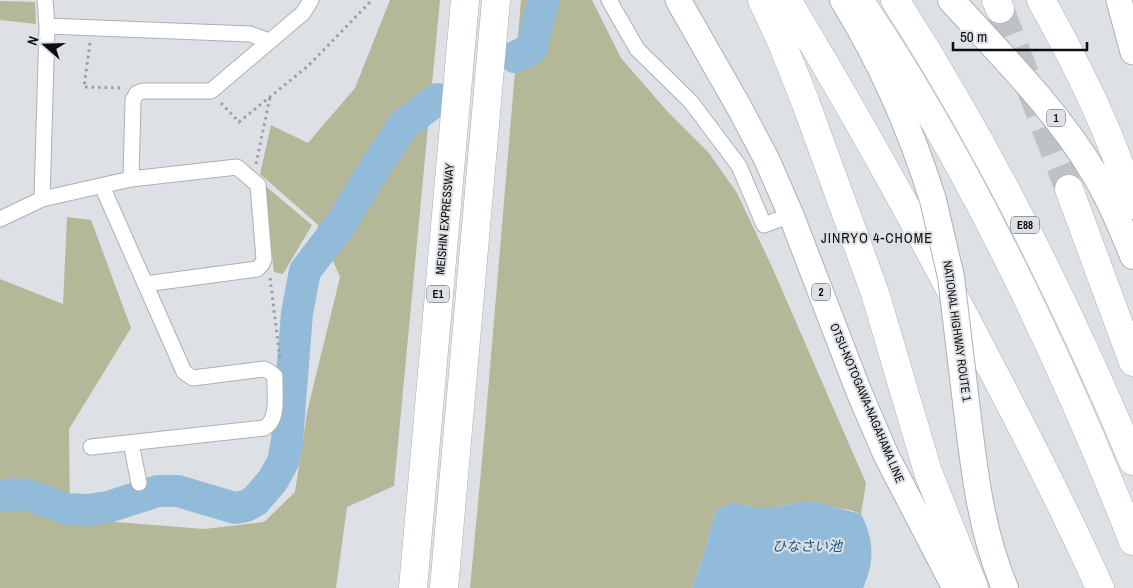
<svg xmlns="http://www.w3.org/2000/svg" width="1133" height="588" font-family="'Archivo Narrow','Noto Sans JP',sans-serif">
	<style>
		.green { fill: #b5b799 }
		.water { fill: #92bbda }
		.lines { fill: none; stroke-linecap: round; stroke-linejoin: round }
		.river { stroke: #92bbda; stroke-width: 32 }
		.motorway-tunnel { stroke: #bec1c5; stroke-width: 28; stroke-dasharray: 28 14; stroke-linecap: butt }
		.minor-casing { stroke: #acb0b3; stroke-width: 17 }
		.primary-casing { stroke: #acb0b3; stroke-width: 27 }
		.trunk-casing { stroke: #acb0b3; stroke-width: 28 }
		.motorway-casing { stroke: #acb0b3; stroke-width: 29 }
		.path { stroke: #9c9fa2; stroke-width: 3; stroke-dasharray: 2.5 4; stroke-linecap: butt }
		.minor { stroke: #fff; stroke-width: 15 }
		.primary { stroke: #fff; stroke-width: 25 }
		.trunk { stroke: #fff; stroke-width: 26 }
		.motorway { stroke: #fff; stroke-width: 28 }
		.trunk-bridge-casing { stroke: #acb0b3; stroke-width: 28; stroke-linecap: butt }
		.trunk-bridge { stroke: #fff; stroke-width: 26 }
		.labels { text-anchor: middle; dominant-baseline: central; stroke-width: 4; stroke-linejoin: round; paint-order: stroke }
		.shield { fill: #dde1e5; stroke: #4a4d4e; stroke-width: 1 }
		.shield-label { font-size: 11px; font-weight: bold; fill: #0b0d0e }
		.street-label { font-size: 12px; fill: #0b0d0e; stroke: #dde1e5 }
		.neighbourhood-label { font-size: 14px; letter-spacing: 1px; fill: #0b0d0e; stroke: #dde1e5 }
		.water-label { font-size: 14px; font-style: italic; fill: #165881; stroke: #dde1e5 }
	</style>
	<rect width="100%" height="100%" fill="#dde1e5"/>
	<path class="green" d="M390,0H440L394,486L347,507L336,588H0V279L63,304L67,217L91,220L131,328L69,429L70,521L117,522L204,529L264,522L295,492L307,412L340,277L317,224L260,174L271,125L308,143L355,88Z
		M521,0H592L621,58L667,111L709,153L737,193L772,267L866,483L861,514L850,510L803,502L770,508H759L732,503L716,510L703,556L692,588H470L484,439Z
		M0,1L35,2L36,24L0,20Z
		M263,184L312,225L283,274L274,272Z"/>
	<path class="water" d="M803,502H814L861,514C874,539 875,562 863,588H692L703,556L716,510L732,503L759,508H770Z"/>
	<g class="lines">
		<path class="river" d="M515,57L531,49L544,0
			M0,497L13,494L30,496L67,509L87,510L108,507L158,491H178L235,508L246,506L255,501L273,480L283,462L287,440L297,313L305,271L341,224L369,177L404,124L438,99"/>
		<path class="motorway-tunnel" d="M1000,9L1069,189"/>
		<defs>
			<path id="minor" d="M45,0L47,26L42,199L131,179L237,167L258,185L264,259L262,264L257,269L145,284
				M609,0L637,49L691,102L739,166L764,225L791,215
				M47,26L250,34L269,41
				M131,179L133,100L137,93L143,91H211L303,13L311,0
				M0,219L42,199
				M131,443L139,483
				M91,447L264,428C280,420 274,392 275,376L270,372L264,369L193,378L184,372L102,186"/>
			<path id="primary" d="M678,0L739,107L767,160L791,215L859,392L886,455L955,588
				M1119,0L1133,52"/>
			<path id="trunk" d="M843,0C882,63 911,130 933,200
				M951,0C1001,55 1056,109 1094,173C1110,199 1122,228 1133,256
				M965,394C973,459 979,527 1005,588"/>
			<path id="motorway" d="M762,0L782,43L805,101L875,293L928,472L974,588
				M787,0C860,121 928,245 993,371C1030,442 1067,514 1100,588
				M859,0C877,27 895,55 912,83C999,228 1071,384 1133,541
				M895,0C989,146 1066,301 1133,461
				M996,0L1000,9
				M1041,0C1077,65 1112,134 1133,205
				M1069,189L1133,362
				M413,588L465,0
				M444,588L496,0"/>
		</defs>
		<use href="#minor" class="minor-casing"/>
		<use href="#primary" class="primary-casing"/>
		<use href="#trunk" class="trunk-casing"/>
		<use href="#motorway" class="motorway-casing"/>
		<path class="path" d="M90,43L84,87L123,88
			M221,103L239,122L308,66L372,0
			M256,164L270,97
			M270,278L280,359"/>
		<use href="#minor" class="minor"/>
		<use href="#primary" class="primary"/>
		<use href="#trunk" class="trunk"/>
		<use href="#motorway" class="motorway"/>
		<defs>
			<path id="trunk-bridge" d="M933,200L951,277L965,394"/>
		</defs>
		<use href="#trunk-bridge" class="trunk-bridge-casing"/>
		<use href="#trunk-bridge" class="trunk-bridge"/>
	</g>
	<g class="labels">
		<g class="shield">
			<rect x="1047" y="109.5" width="18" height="17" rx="4"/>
			<rect x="1011" y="216.5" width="28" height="17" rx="4"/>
			<rect x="812" y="283.5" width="18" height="17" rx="4"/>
			<rect x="427" y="285.5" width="22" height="17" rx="4"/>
		</g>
		<g class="shield-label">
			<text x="1056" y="118">1</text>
			<text x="1025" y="225">E88</text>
			<text x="821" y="292">2</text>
			<text x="438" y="294">E1</text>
		</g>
		<g class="street-label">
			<text transform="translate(445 219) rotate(-85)">MEISHIN EXPRESSWAY</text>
			<text transform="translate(957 331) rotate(82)">NATIONAL HIGHWAY ROUTE 1</text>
			<text transform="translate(867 403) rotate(67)">OTSU-NOTOGAWA-NAGAHAMA LINE</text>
		</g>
		<g class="neighbourhood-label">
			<text x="877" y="238">JINRYO 4-CHOME</text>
		</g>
		<g class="water-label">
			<text x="807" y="546">ひなさい池</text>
		</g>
	</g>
	<g transform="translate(45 45) rotate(290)" stroke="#dde1e5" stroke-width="4" paint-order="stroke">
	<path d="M0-4L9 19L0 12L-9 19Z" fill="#0b0d0e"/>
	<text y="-8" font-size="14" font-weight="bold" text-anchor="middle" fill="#0b0d0e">N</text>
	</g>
	<path d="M953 42v8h134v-8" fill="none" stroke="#0b0d0e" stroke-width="2.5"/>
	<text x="960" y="42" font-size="15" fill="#0b0d0e" stroke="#dde1e5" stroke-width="4" paint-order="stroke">50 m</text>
</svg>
